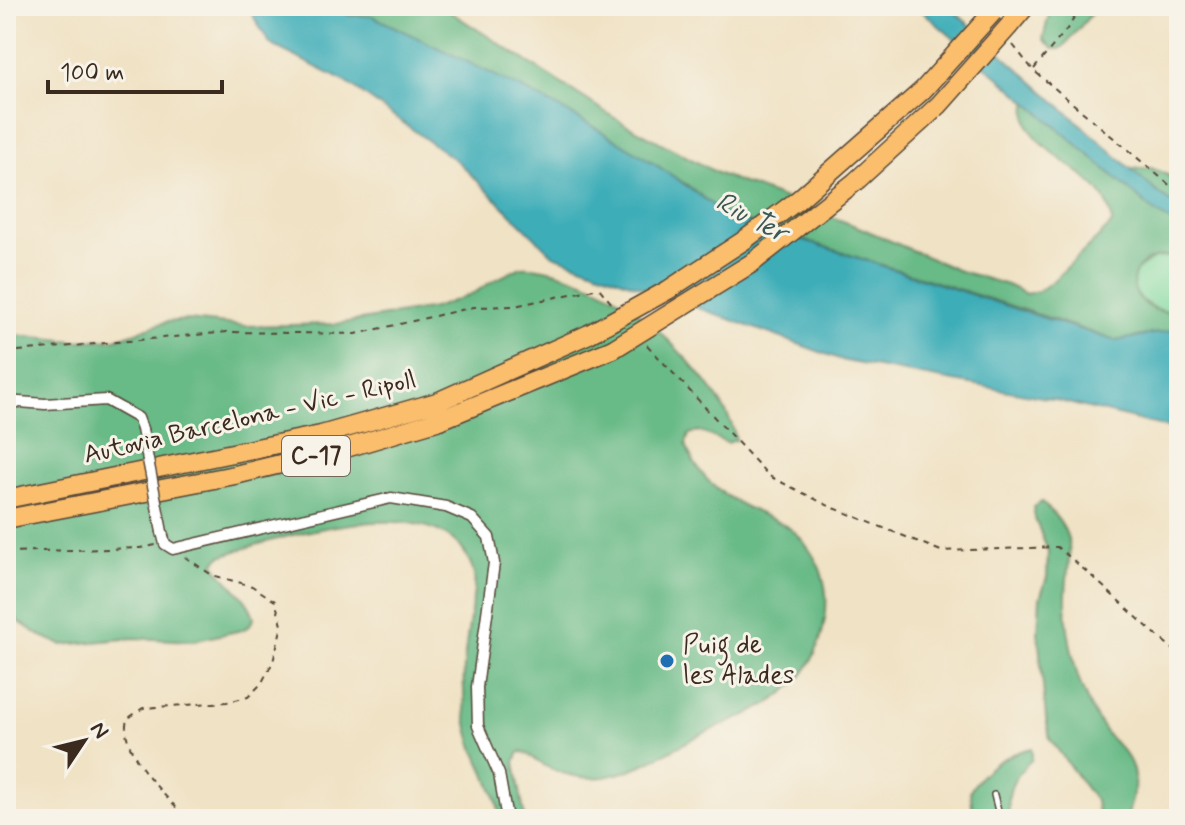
<svg xmlns="http://www.w3.org/2000/svg" width="1185" height="825" font-family="Mynerve,sans-serif">
	<style>
		.green { fill: #80daa0; stroke: #5e825f; stroke-width: 2 }
		.forest { fill: #68ba86; stroke: #527252; stroke-width: 2 }
		.water { fill: #3cadb8; stroke: #3c6c6b; stroke-width: 2 }
		.lines { fill: none; stroke-linecap: round; stroke-linejoin: round }
		.service-casing { stroke: #564637; stroke-width: 8 }
		.minor-casing { stroke: #564637; stroke-width: 13 }
		.motorway-casing { stroke: #564637; stroke-width: 21 }
		.path { stroke: #564637; stroke-width: 2; stroke-dasharray: 6 6; stroke-linecap: butt }
		.service { stroke: #fff; stroke-width: 5 }
		.minor { stroke: #fff; stroke-width: 10 }
		.motorway { stroke: #fabe6d; stroke-width: 18 }
		.minor-bridge-casing { stroke: #564637; stroke-width: 13; stroke-linecap: butt }
		.motorway-bridge-casing { stroke: #564637; stroke-width: 21; stroke-linecap: butt }
		.minor-bridge { stroke: #fff; stroke-width: 10 }
		.motorway-bridge { stroke: #fabe6d; stroke-width: 18 }
		.poi-dot { fill: #1f6fb2; stroke: #f7f3e8; stroke-width: 3 }
		.labels { text-anchor: middle; dominant-baseline: central; stroke-width: 6; stroke-linejoin: round; paint-order: stroke }
		.shield { fill: #f7f3e8; stroke: #73665b; stroke-width: 2 }
		.shield-label { font-size: 24px; font-weight: bold; fill: #3b2a1e }
		.street-label { font-size: 26px; fill: #3b2a1e; stroke: #f7f3e8 }
		.poi-label { font-size: 26px; fill: #3b2a1e; stroke: #f7f3e8; text-anchor: start }
		.water-label { font-size: 28px; font-style: italic; fill: #3b5854; stroke: #f7f3e8 }
	</style>
	<rect width="100%" height="100%" fill="#f7f3e8"/>
	<filter id="ink" filterUnits="userSpaceOnUse"><feTurbulence type="fractalNoise" baseFrequency=".0125" numOctaves="2"/><feDisplacementMap in="SourceGraphic" scale="16" xChannelSelector="R" yChannelSelector="G"/><feConvolveMatrix kernelMatrix="1 2 1 2 8 2 1 2 1" color-interpolation-filters="sRGB"/></filter>
	<filter id="wash" filterUnits="userSpaceOnUse"><feTurbulence type="fractalNoise" baseFrequency=".006" numOctaves="4" result="noise"/><feDisplacementMap in="SourceGraphic" scale="32" xChannelSelector="R" yChannelSelector="G"/><feGaussianBlur stdDeviation="1.8" result="paint"/><feColorMatrix in="noise" values="0 0 0 0 0 0 0 0 0 0 0 0 0 0 0 0 0 1.4 0 .05"/><feComposite in="paint" operator="in"/></filter>
	<g filter="url(#wash)">
		<rect width="100%" height="100%" fill="#f0e2c4"/>
		<path class="green" d="M1179,256V313C1157,312 1126,300 1134,272L1154,258Z"/>
		<path class="forest" d="M333,6H441L618,120L719,174L861,228L957,270L1007,285L1026,294L1039,291L1053,281L1112,224C1111,176 1048,164 1029,126C1025,119 1027,109 1027,101L1154,211L1179,227V256C1171,257 1161,255 1154,258C1129,266 1126,292 1148,306C1157,312 1169,313 1179,313V329L1116,341L1049,318L724,215L686,184L372,16H350Z
			M1051,6H1098L1065,45L1060,49H1053L1043,39Z
			M1151,168L1179,180V208L1159,194L1130,169Z
			M521,267C546,265 593,283 615,296C655,323 728,392 736,440L727,443L699,431L689,434L686,444C698,481 729,501 763,515C779,522 792,527 803,541C811,551 820,565 823,578C833,611 819,661 793,685C767,710 730,721 698,736C667,752 638,771 604,777C582,780 558,774 540,763C532,758 528,752 519,752L515,762L525,819H500C498,791 479,766 471,739C466,724 464,706 464,690C462,662 468,633 472,605C473,595 476,584 474,575C454,481 281,536 221,556L214,563C225,583 249,596 254,618L249,626L242,630L193,641L134,638L62,645L39,635L12,617H6V334L74,341L115,339L166,322L188,320L245,326L337,324L434,308L474,293L491,282Z
			M1042,502C1084,541 1065,555 1066,603C1066,626 1071,649 1076,670C1082,692 1092,713 1105,731C1117,747 1132,755 1134,777C1136,792 1130,804 1127,819H1099L1096,802L1050,739L1046,718L1038,632L1040,598L1047,577L1048,551L1035,519L1033,507Z
			M1032,748V759C1012,778 1005,792 1010,819H974L970,791C984,767 1006,754 1032,748Z"/>
		<path class="water" d="M247,6H333L350,16H372C490,73 624,132 725,215L1116,341L1179,329V430L1047,398L845,361L553,255L458,162L346,82L270,44Z
			M916,6H947L955,12L1159,194L1179,208V227L1154,211Z"/>
	</g>
	<g filter="url(#ink)">
		<g class="lines">
			<defs>
				<path id="service" d="M994,795L1000,819"/>
				<path id="minor" d="M6,401L45,404L106,400L138,418L142,429
					M162,532L165,544L173,549L391,498L446,507L472,518L489,537L494,563L477,687L478,726L499,774L507,819"/>
				<path id="motorway" d="M1009,26L1026,6
					M6,499L321,435L437,402L589,334
					M6,519L235,475L339,450L440,420L613,349"/>
			</defs>
			<use href="#service" class="service-casing"/>
			<use href="#minor" class="minor-casing"/>
			<use href="#motorway" class="motorway-casing"/>
			<path class="path" d="M965,6L974,13
				M1013,45L1033,70L1179,193
				M1034,69L1067,29L1082,6
				M647,345L769,476L829,506L941,551L1057,547C1099,580 1137,620 1179,654
				M6,352L228,332L356,334L474,307L514,306L599,288L612,304
				M6,552L140,548L156,545
				M185,557L212,575L252,586L275,601L282,625L273,662L261,684L248,697L227,702L143,708L127,719C118,752 166,796 187,819"/>
			<use href="#service" class="service"/>
			<use href="#minor" class="minor"/>
			<use href="#motorway" class="motorway"/>
			<defs>
				<path id="minor-bridge" d="M142,429L162,532"/>
				<path id="motorway-bridge" d="M589,334L668,290L743,241L798,200L923,90L993,12
					M613,349L752,263L855,182L939,105L1009,26"/>
			</defs>
			<use href="#minor-bridge" class="minor-bridge-casing"/>
			<use href="#motorway-bridge" class="motorway-bridge-casing"/>
			<use href="#minor-bridge" class="minor-bridge"/>
			<use href="#motorway-bridge" class="motorway-bridge"/>
		</g>
	</g>
	<circle class="poi-dot" cx="667" cy="661" r="8"/>
	<g class="labels">
		<rect class="shield" x="282" y="436" width="68" height="40" rx="6"/>
		<g class="shield-label">
			<text x="316" y="456">C-17</text>
		</g>
		<g class="street-label">
			<text transform="translate(250 418) rotate(-13)">Autovia Barcelona - Vic - Ripoll</text>
		</g>
		<g class="poi-label">
			<text x="683" y="646">Puig de<tspan x="683" dy="30">les Alades</tspan></text>
		</g>
		<g class="water-label">
			<text transform="translate(751 218) rotate(28)">Riu Ter</text>
		</g>
	</g>
	<rect width="1185" height="825" fill="none" stroke="#f7f3e8" stroke-width="32"/>
	<g transform="translate(84 741) rotate(55)" stroke="#f7f3e8" stroke-width="6" paint-order="stroke">
	<path d="M0-6L14 30L0 20L-14 30Z" fill="#3b2a1e"/>
	<text y="-12" font-size="22" font-weight="bold" text-anchor="middle" fill="#3b2a1e">N</text>
	</g>
	<path d="M48 80v12h174v-12" fill="none" stroke="#3b2a1e" stroke-width="4"/>
	<text x="60" y="80" font-size="24" fill="#3b2a1e" stroke="#f7f3e8" stroke-width="6" paint-order="stroke">100 m</text>
</svg>
